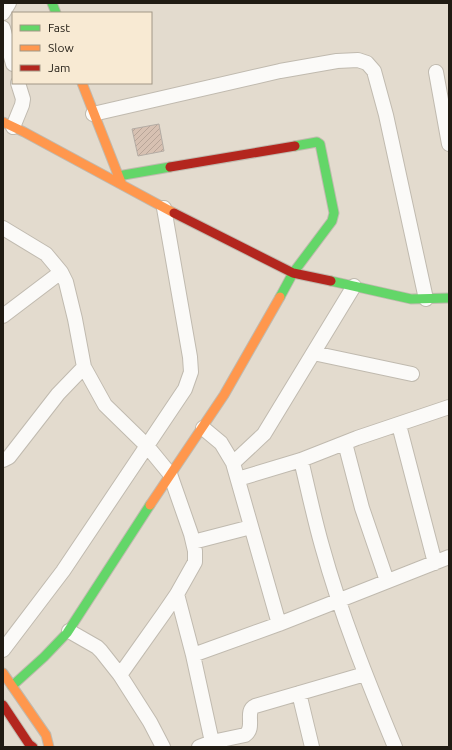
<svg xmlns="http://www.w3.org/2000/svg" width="452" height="750" font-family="Ubuntu,sans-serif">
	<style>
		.building { fill: url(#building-hatch); stroke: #b4aca4 }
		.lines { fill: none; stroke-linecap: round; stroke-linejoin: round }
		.street-casing { stroke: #c0baaf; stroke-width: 16 }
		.fast-casing { stroke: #c0baaf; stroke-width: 11 }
		.slow-casing { stroke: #c0baaf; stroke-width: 11 }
		.jam-casing { stroke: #c0baaf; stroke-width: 11 }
		.street { stroke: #fbfaf8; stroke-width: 14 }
		.fast { stroke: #63d668; stroke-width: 9 }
		.slow { stroke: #ff974d; stroke-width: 9 }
		.jam { stroke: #b3261e; stroke-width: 9 }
	</style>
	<defs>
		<pattern id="building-hatch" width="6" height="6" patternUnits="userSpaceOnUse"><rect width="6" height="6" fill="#d7c1b2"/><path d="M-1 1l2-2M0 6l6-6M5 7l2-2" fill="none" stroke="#b8a598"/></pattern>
	</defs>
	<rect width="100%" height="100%" fill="#e3dbce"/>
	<path class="building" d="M159,124L164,151L138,156L132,129Z"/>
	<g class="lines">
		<defs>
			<path id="street" d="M3,13L9,3
				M3,28L13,64
				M436,72L449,144
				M93,114L280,71L337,61L358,60L367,63L374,71L386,115L426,299
				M13,127L22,105L23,99L18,83
				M3,228L46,254L61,272L66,282L75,319L84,367L105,405L147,446L170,474L191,534L195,551V562L177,594L164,613L120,675
				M3,316L61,272
				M313,353L412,374
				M399,425L435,563
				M203,428L221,443L233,463L279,624
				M345,443L362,508L387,581
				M3,460L9,457L58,394L84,367
				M301,460C308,489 314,518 322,546C341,615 368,682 395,747
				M233,463L264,434L354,286
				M238,479L301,460L357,438L449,407
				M193,542L251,527
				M177,594L193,655L212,742
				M69,631L97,647L101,651L120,675L150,722L163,747
				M3,650L63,571L185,389L191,372L190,357L164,208
				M193,655L279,624L449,557
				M299,693L312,747
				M199,747L212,742L245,735C256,728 244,711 255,706L365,674"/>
			<path id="fast" d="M52,3L56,13
				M118,176L170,167
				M331,281L411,299L449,298
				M280,297L293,273L332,221L334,213L320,144L317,142L295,146
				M12,686L44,657L67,633L150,505"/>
			<path id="slow" d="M82,83L122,185
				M3,122L24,132L174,213
				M150,505L224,395L280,297
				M3,673L46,735L49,747"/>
			<path id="jam" d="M170,167L295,146
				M174,213L293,273L331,281
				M3,705L29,744L33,747"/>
		</defs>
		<use href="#street" class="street-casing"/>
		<use href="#fast" class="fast-casing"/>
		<use href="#slow" class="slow-casing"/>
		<use href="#jam" class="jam-casing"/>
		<use href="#street" class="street"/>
		<use href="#fast" class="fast"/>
		<use href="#slow" class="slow"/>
		<use href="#jam" class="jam"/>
	</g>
	<rect width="452" height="750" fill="none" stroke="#201b13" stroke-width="8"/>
	<rect x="12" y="12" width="140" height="72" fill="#f8ead3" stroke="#a29786"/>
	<rect x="20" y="25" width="20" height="6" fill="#63d668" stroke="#a29786"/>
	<text x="48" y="32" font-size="12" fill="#201b13">Fast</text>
	<rect x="20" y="45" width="20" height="6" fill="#ff974d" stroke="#a29786"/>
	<text x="48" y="52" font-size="12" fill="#201b13">Slow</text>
	<rect x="20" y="65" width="20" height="6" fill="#b3261e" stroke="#a29786"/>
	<text x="48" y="72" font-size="12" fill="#201b13">Jam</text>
</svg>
